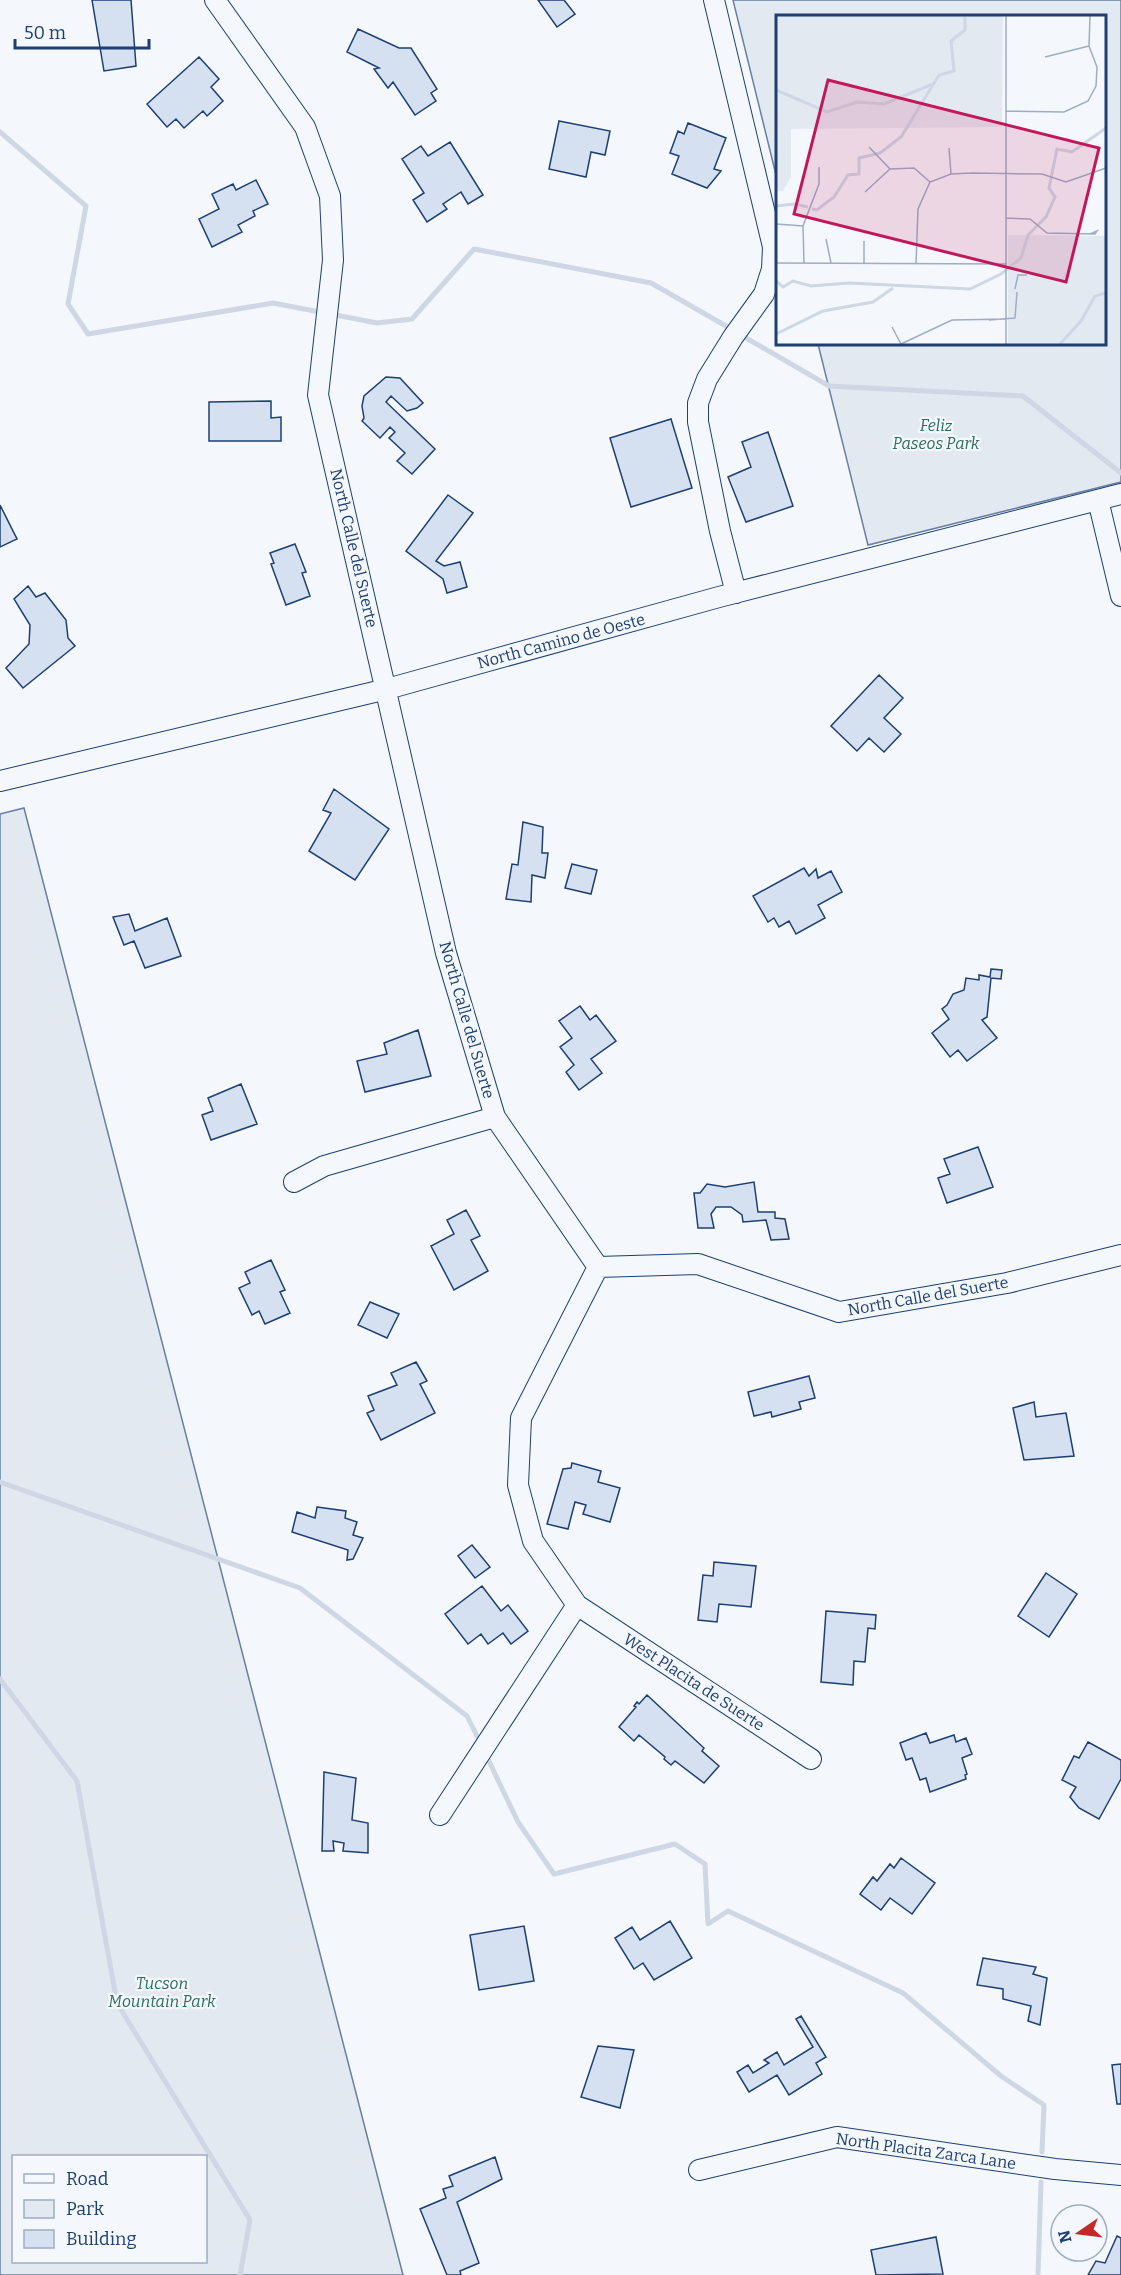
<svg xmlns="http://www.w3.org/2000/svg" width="1121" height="2275" font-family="Bitter,serif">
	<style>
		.green { fill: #e3e9f0; stroke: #687fa3; stroke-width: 1.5; fill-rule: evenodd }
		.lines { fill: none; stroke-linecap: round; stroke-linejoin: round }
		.stream { stroke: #cfd7e4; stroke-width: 5 }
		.building { fill: #d5e0f0; stroke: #1d3f73; stroke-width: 1.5 }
		.minor-casing { stroke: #1d3f73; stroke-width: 22 }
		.minor { stroke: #f4f7fb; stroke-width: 20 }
		.labels { text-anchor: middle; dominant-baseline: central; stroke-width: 4.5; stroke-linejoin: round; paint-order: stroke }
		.park-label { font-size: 16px; font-style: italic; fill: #2c6c60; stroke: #f4f7fb }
		.street-label { font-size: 16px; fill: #1d3f73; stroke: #f4f7fb }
		.inset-river { fill: none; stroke: #cfd7e4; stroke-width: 3 }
		.inset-road { fill: none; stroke: #9eadc5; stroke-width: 1.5 }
		.view { fill: #c2185b; fill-opacity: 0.15; stroke: #c2185b; stroke-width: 3 }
		.inset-edge { fill: none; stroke: #1d3f73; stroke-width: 3 }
	</style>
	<rect width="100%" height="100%" fill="#f4f7fb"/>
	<path class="green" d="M733,0H1121V482L868,545L818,344H1104V16H778L777,179Z
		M24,808L403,2275H0V814ZM206,2156V2262H14V2156Z"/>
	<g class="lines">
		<path class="stream" d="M0,132L86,206L68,304L88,334L273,303L377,323L412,319L474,249L651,283L733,330
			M741,335L829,386L1023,396L1121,473
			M0,1482L300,1588L467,1716L481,1744
			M0,1679L77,1781L117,2003L250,2220L240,2275
			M486,1755L518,1822L554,1874L675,1844L705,1864L708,1924L728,1911L903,1993L1001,2076L1044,2105L1042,2152
			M1038,2275L1041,2182"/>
	</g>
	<path class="building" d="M92,0H131L136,66L104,71Z
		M538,0H564L575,14L557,27Z
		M358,29L399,48H411L437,89L431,93L436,101L415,115L393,82L388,88L374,69L379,68L347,52Z
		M199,57L219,79L211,87L223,101L207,116L203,111L184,128L176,119L167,127L147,104Z
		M559,121L610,131L605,155L591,152L586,177L549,169Z
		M688,123L726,138L714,169L721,171L707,188L672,174L679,156L670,153L678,131L684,134Z
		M450,142L483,195L468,204L461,192L443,204L447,209L427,222L413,200L424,193L402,159L421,146L428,156Z
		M256,180L268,204L253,211L255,216L238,225L242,232L212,247L199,219L219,209L212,194L233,184L236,190Z
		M386,377L400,378L423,403L417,408L407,411L391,396L386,402L435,449L412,474L397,461L405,453L389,438L395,432L390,427L380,438L362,421L364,418L362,406L364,396Z
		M271,401V418L281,417V441H209V402Z
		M671,419L692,488L631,507L610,438Z
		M768,432L793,506L746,522L728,477L751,467L742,442Z
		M448,495L473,513L436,561L444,566L460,562L467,587L447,593L443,579L406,551Z
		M0,505L17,539L0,547Z
		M295,544L306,572L302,573L310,596L286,605L271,564L274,563L270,553Z
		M28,586L36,597L45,593L66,620L68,638L75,646L23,688L6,668L29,644L30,625L14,599Z
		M879,675L903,698L884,718L901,734L884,752L869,738L857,751L831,726Z
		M334,789L389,829L355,880L309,851L331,813L323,810Z
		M523,822L543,827L542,853H548L545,878L532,875L531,902L506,899L512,864L518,865Z
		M572,864L597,870L591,894L565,888Z
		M804,868L809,876L816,869L818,878L831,871L842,892L818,905L825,918L796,934L789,921L779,927L774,918L768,922L753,896Z
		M129,914L135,931L167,918L181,956L145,968L134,941L124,945L113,917Z
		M991,969L1002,970L1001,979L991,978L987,1017L982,1020L997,1038L967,1061L958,1050L950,1057L932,1033L949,1019L942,1009L947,1005L953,994L964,990L966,978L979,980V975L990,977Z
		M580,1006L590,1020L596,1015L616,1041L591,1059L602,1073L579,1090L566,1072L574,1065L560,1047L572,1038L559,1021Z
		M418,1030L431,1076L365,1092L357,1061L387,1054L384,1043Z
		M241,1084L257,1124L211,1140L202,1115L213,1111L208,1098Z
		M978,1147L993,1187L947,1203L938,1178L950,1174L944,1159Z
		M754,1182L758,1212H775V1218L785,1219L789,1239L771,1240L766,1220L743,1222L742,1215L731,1207H716L711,1214L714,1228H698L694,1193H700L707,1184L725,1187Z
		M466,1210L480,1236L471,1240L488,1271L454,1290L431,1246L454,1234L447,1220Z
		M271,1260L285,1290L280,1292L290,1313L265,1324L259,1311L252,1315L239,1288L250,1283L245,1272Z
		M370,1302L399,1314L387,1338L358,1325Z
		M416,1362L427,1381L420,1384L435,1413L381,1440L367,1413L374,1410L368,1396L397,1385L391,1373Z
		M809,1376L815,1398L799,1402L801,1409L772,1417L771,1412L754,1416L748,1392Z
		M1034,1402L1036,1417L1066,1413L1074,1456L1024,1460L1013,1408Z
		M572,1463L601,1471L598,1482L620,1488L610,1522L583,1514L586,1505L575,1502L568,1529L547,1524L563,1469L571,1468Z
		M317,1507L346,1511L345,1518L357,1522L353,1535L363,1538L353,1559L347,1560L348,1550L292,1532L297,1512L315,1518Z
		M472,1545L490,1567L475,1578L458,1556Z
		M714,1562L756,1566L751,1607L719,1604L717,1622L698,1620L703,1575L713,1576Z
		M1046,1573L1077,1594L1049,1637L1018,1616Z
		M482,1586L501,1611L508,1605L528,1631L511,1644L503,1633L488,1644L481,1634L468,1644L445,1614Z
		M826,1611L876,1615L875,1629L868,1628L865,1662L854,1661L853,1685L821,1682Z
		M647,1695L704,1748L702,1751L719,1766L704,1783L675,1761L671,1765L664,1759L665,1757L639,1735L634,1741L619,1727L636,1707L634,1706L637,1702L639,1704Z
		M926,1733L930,1743L954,1735L956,1742L966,1738L972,1754L962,1758L967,1774L965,1775L966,1779L930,1792L926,1778L920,1780L912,1758L906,1760L900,1743Z
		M1088,1742L1121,1760V1779L1099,1819L1079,1808L1070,1797L1076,1787L1062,1780L1074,1756L1079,1758Z
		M324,1772L356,1778L352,1820L368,1823V1853L343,1851L344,1843L333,1841L334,1851H322Z
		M901,1858L935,1883L912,1914L890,1898L881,1910L860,1894L873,1877L877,1881L890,1864L894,1868Z
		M670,1921L692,1958L654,1980L643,1963L634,1969L615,1938L632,1927L640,1940Z
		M524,1926L534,1981L479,1990L470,1935Z
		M983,1958L1036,1967L1033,1974L1047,1978L1040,2025L1028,2021L1031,2006L1003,1999V1989L977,1985Z
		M801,2016L826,2057L816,2063L822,2074L789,2095L777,2075L749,2092L737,2072L748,2065L753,2073L769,2063L764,2060L777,2052L784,2065L813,2047L796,2019Z
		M598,2046L634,2050L620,2108L581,2097Z
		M1121,2064V2104H1117L1112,2065Z
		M495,2157L502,2179L457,2202L479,2263L460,2271L461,2275H447L420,2209L446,2198L443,2189L453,2186L449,2176Z
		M1117,2236L1121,2238V2275H1088L1096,2261L1105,2263Z
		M936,2237L943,2274L876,2275L871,2250Z"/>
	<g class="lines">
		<defs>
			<path id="minor" d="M215,0L305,127L330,196L333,260L318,395L446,953L495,1117L598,1267L698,1264L839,1312L1007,1283L1121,1255
				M714,0L773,247L772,269L764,294L733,337L707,379L698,403V422L720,531L736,593
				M1098,500L1121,596
				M0,781L387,689L719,597L1121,494
				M294,1182L324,1166L495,1117
				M577,1605L811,1759
				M440,1815L577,1605L533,1541L518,1485L521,1418L598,1267
				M699,2170L837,2137L1055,2169L1121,2175"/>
		</defs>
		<use href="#minor" class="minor-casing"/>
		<use href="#minor" class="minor"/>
	</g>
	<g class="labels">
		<g class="park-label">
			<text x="936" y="425">Feliz<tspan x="936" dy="18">Paseos Park</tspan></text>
			<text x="162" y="1983">Tucson<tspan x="162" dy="18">Mountain Park</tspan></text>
		</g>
		<g class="street-label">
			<text transform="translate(354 548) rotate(77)">North Calle del Suerte</text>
			<text transform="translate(561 641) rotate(-15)">North Camino de Oeste</text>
			<text transform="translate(467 1020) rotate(74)">North Calle del Suerte</text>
			<text transform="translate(928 1296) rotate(-10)">North Calle del Suerte</text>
			<text transform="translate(694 1682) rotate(33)">West Placita de Suerte</text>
			<text transform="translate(926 2151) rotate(8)">North Placita Zarca Lane</text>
		</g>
	</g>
	<g transform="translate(776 15)">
		<rect width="330" height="330" fill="#f4f7fb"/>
		<path d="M0,1H227L226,112L15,114V162L7,176H0ZM232,220L330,221V329H232Z" fill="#e3e9f0"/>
		<path class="inset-river" d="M0,75L51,97L81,87L108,89L157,69M0,191L18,189L32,192M36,194L41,195L58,182L72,160L83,159V143L104,138L125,122L163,60L178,56L175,26L189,15V1M0,266L7,272L17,266L35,271L73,268L194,274L225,259L245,243L252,220L270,202L279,182L273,173L281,134L296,137L330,113M0,319L47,296L97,287L117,273M284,329L305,306L319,281L330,278"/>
		<path class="inset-road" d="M269,42L313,31M230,96L288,97L312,86L320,71L321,52L313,31L314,1M93,132L114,154L138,153L154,167M173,133L175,159M89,177L114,154M230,203L254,204L271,218L319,219L321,216L314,219M0,209L27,211M50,224L55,248M0,248L231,249M28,248L27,211L43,169V152M88,248V226M140,249L142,194L154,167L175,159L196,158L266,159L290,167L330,153M239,274L242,260H251M213,305L239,303L241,277M116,312L125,329M125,329L176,305L231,304M230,329V1"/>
		<path class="view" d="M52,65L323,133L290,267L18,199Z"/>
		<rect width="330" height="330" class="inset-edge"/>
	</g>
	<rect x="12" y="2155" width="195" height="108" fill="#f4f7fb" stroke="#9eadc5" stroke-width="1.5"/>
	<rect x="24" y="2174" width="30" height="9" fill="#f4f7fb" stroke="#9eadc5" stroke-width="1.5"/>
	<text x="66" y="2185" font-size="18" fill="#1d3f73">Road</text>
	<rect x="24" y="2200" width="30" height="18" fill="#e3e9f0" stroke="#9eadc5" stroke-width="1.5"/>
	<text x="66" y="2215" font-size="18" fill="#1d3f73">Park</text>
	<rect x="24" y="2230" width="30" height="18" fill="#d5e0f0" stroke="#9eadc5" stroke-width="1.5"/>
	<text x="66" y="2245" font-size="18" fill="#1d3f73">Building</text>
	<g transform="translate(1079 2233) rotate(256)"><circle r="28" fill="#f4f7fb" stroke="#9eadc5" stroke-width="1.5"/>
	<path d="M0-4.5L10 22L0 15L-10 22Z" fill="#c62828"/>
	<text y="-9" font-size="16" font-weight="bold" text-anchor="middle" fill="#1d3f73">N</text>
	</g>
	<path d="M15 39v9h134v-9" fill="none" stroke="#1d3f73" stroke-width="3"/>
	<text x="24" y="39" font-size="18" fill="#1d3f73" stroke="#f4f7fb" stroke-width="4.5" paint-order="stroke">50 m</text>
</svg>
